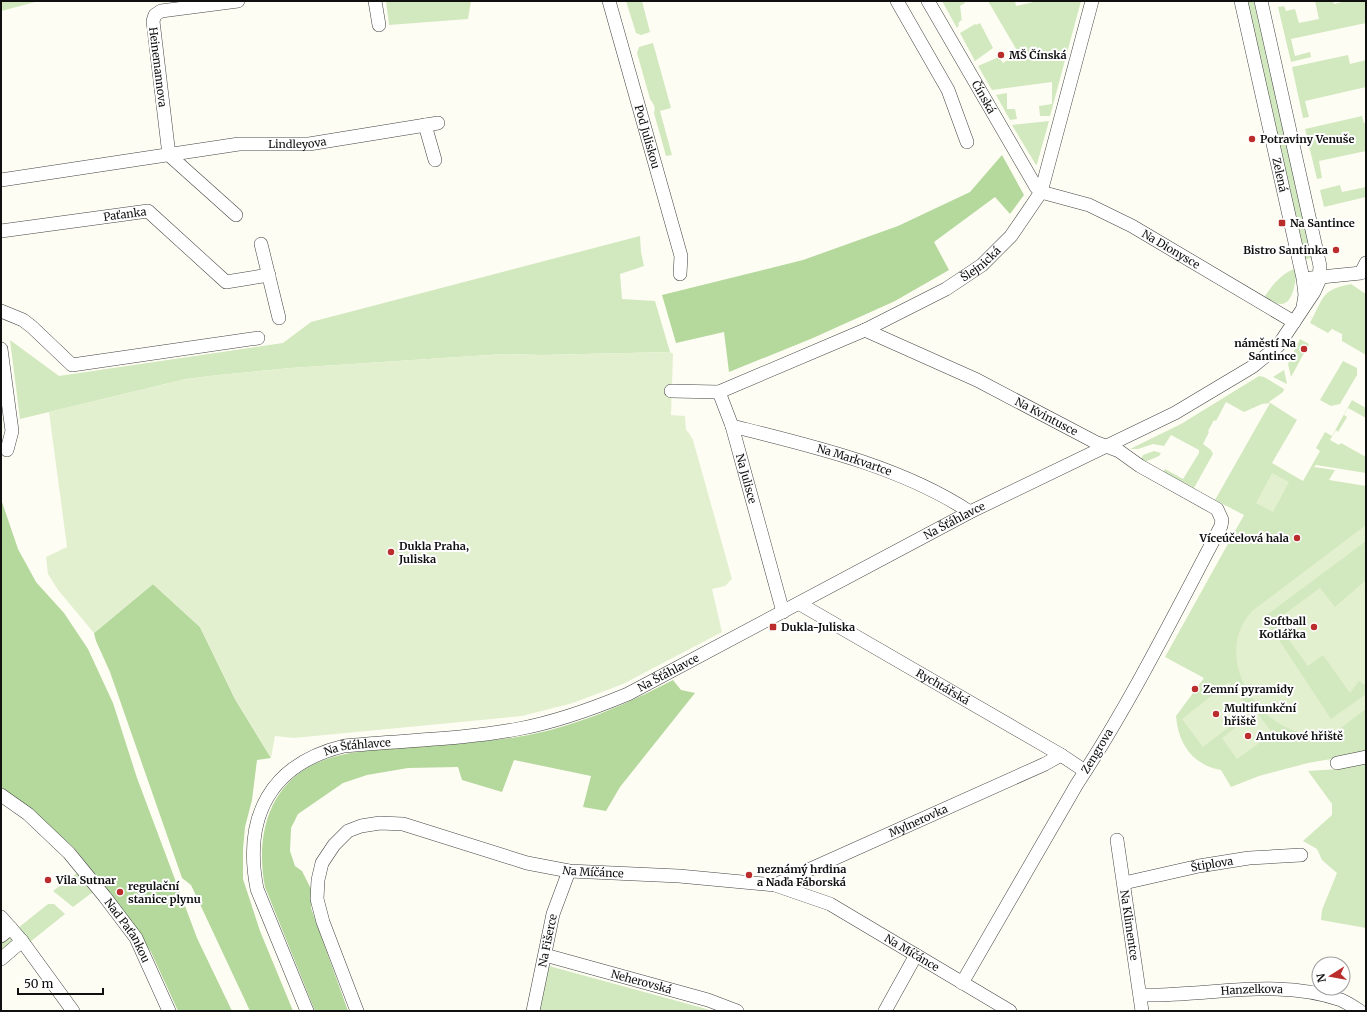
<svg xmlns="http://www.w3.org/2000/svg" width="1367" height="1012" font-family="Merriweather,serif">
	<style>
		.green { fill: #d2e8be }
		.forest { fill: #b5d89d }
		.pitch { fill: #e3f0cf }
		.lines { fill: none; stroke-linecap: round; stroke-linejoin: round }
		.minor-casing { stroke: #434343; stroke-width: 14 }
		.minor { stroke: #fff; stroke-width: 13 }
		.poi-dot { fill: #bb2d2d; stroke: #fff; stroke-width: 1.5 }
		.labels { text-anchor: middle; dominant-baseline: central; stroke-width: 4; stroke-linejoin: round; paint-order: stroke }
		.poi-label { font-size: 11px; font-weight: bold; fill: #101010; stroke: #fff; text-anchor: start }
		.street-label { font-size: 11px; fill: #101010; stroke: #fff }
	</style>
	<rect width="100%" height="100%" fill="#fefdf3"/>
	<path class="green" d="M1,1H39L1,11Z
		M386,1H471L468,19L389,25Z
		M626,1H642L650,32L641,35L636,33Z
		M942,1H964L965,3L960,6L962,21L961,20L958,24L959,25L957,28Z
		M988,1H1015L1016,6L1038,1H1081L1050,116H1040L1039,106L1052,104V82L992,90L978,66L999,57L1003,63L1019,54Z
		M1244,1H1257L1315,257L1303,260Z
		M1315,1H1333L1334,4L1346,1H1366V23L1291,39L1295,56L1310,52L1311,57L1291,62L1278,7L1284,6L1286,11L1295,9L1299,23L1319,19Z
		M980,23L993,48L975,61L960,33L975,24L976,25Z
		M653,43L671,108L660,111L672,155L666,156L654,113C656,106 653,104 650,99L637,53L639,47Z
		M1348,55L1350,64L1366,60V87L1305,101L1309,117L1303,118L1292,67Z
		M1007,93V109H1015L1017,119L1010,120L996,95Z
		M1362,116L1364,123H1366V151L1319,161L1322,178L1317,179L1305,129Z
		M1049,121L1037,164L1036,165L1012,125Z
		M1340,185L1342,192L1366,187V197L1324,207L1320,190Z
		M640,236L641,252L644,266L620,274L622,299L655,301L670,352L541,355L504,354L291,368L219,375L186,379L20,419L10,340L59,376L283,343L311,322Z
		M1297,268C1296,278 1294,303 1282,304C1276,305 1269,299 1265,296C1272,285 1283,272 1297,268Z
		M1351,284L1366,294V355L1342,341V334L1332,329L1328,333L1310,323C1324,297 1321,290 1351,284Z
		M1300,339L1309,344L1291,377L1288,364Z
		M1343,361L1357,368V375L1340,404L1331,406L1320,400Z
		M1284,370L1287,384L1273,377Z
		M1259,376L1264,377L1284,389L1283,392L1269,402L1297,420L1272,463L1303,481L1320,451L1316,448L1325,432L1332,436L1352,400L1366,408V418L1348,408L1344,415L1347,417L1338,432L1336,430L1330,440L1339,445L1341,443L1366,457V473L1316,465L1314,467L1335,470L1329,480L1366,486V753L1308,763L1259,776L1231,787L1221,770C1193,765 1178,744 1176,716L1204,678L1165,657L1244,515L1215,500L1270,403L1262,404L1244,412L1226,402L1216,421L1214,420L1208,431L1209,432L1203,444L1211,450L1213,454L1194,488L1163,472L1165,469L1183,479L1199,453V450L1171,435L1164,446L1153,444L1138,449H1130L1181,424Z
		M1154,451L1161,453L1159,456L1145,462L1141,459L1143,455Z
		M1366,763V928L1321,920L1322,910L1337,873L1322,860L1317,849L1303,841L1332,815V804L1308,771L1338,769Z
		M77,873L93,892L73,907L53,891Z
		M48,904H54L65,914L30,942L18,928Z
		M10,937L14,940L1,954V943Z
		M549,966L703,1008L712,1011H539Z"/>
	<path class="forest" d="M1002,155L1024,195L1010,214L995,197L934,242L949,270L895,301L813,338L729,372L724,332L676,343L662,295L803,260L898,226L970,192Z
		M1,499L18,549L36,582L64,613L88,649L113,703L137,778L197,938L232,1011H178L151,952L106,889L75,849L31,809L1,788Z
		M153,584L200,627L235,699L271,758L257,760L252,800L245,827L243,849V879L260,931L293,1011H250L191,885L182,878L110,672L96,641L94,633Z
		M673,680L681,690L695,693L620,787L606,811L583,807L591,776L514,760L502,792L462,780L458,767L408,768L367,775L343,783L298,814L291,828L290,851L295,866L302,871L311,889V908L348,1011H315L265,887C254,830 272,774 333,757C354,751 377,750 399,748C438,745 478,743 517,737C572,728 623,706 673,680Z"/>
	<path class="pitch" d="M670,352L673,354L671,415L685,416L686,430L689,433L693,440L732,579L725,586L712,589L722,632L623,684L573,703L522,716L294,738L275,736L271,758L235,699L200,627L153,584L94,633L58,590L48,574L46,557L67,547L49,412L186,379L219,375L291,368L504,354L541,355Z
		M1272,473L1289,482L1273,512L1256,503Z
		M1366,525V541L1264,617L1331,719L1366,694V709L1323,741L1319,735C1261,736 1209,658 1252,611Z
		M1366,580V686L1359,681L1350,693L1323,655L1308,666L1275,621L1320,588L1335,607Z
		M1229,682L1251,710L1203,747L1182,719Z
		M1256,712L1273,733L1237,759L1222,738Z"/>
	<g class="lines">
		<defs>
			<g id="minor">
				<path d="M375,1L379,25"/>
				<path id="s1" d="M609,1L681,256L680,274"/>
				<path d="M897,1L948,90L967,142"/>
				<path id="s2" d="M928,1L1036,187L1041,192L1089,205L1132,226L1294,322"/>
				<path id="s3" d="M1241,1L1303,278L1305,295L1303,307"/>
				<path d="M425,125L435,160"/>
				<path d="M169,155L153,21L155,15L161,11L238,1"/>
				<path d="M169,155L236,215"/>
				<path id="s4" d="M1,180L239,144H309L438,123"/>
				<path id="s5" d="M1,231L148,211L226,282L269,275"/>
				<path d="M261,244L279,318"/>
				<path d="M1311,278L1361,273L1366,263"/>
				<path d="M1,311L23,320L32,327L72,365L258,338"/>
				<path id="s6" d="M865,330L977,380L1095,442L1119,451L1140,466L1217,509L1222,520L1221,526C1175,613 1131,702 1077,784L962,983"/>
				<path d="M1,349L12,431L7,450"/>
				<path id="s7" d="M671,391L719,392L865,330L946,289L982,265L1011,236L1041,192L1092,1"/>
				<path id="s8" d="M719,392L732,426L783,612"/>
				<path id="s9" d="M732,426C812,446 900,466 970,512"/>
				<path id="s10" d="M800,604L1061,755L1085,771"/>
				<path d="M1337,763L1366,757"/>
				<path id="s11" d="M1,795L28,814L69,853L105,897L136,938L169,1011"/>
				<path id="s12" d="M1117,840L1142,1011"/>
				<path id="s13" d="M1124,883L1199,866L1249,858L1301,855"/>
				<path id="s14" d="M775,885L1045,764L1061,755"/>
				<path d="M1,917L22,941L73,1011"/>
				<path d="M1,936L11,928"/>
				<path id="s15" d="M545,955L708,1000L737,1011"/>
				<path d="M1,959L22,941"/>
				<path id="s16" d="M1140,995C1206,997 1277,977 1341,1000C1348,1003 1354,1007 1360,1011"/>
				<path id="s17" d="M307,1011L257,889C243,817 270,764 344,746C402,740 461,740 518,729C556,722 592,709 628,694L970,512L1175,413L1252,367L1278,346L1314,292L1319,281L1320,266L1261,1"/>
				<path id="s18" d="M357,1011L323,922L317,899L318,880L322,863L334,845L348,831L361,826L380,823L403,824L527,863L569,871L679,876L775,885L830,904L1010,1011"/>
				<path id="s19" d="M533,1011L553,914L569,871"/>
				<path d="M885,1011L916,955"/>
			</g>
		</defs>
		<use href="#minor" class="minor-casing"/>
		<use href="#minor" class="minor"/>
	</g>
	<g class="poi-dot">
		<circle cx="1001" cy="55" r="4"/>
		<circle cx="1252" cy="139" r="4"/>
		<rect x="1278" y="219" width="8" height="8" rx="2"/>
		<circle cx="1336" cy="250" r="4"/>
		<circle cx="1304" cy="349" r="4"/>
		<circle cx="1297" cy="538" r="4"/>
		<circle cx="391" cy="552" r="4"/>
		<rect x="769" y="623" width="8" height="8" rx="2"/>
		<circle cx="1314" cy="627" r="4"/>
		<circle cx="1195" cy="689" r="4"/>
		<circle cx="1216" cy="714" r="4"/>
		<circle cx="1248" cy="736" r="4"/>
		<circle cx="749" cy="875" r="4"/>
		<circle cx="48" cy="880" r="4"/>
		<circle cx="120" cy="892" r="4"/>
	</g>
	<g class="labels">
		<g class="poi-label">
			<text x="1009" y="55">MŠ Čínská</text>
			<text x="1260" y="139">Potraviny Venuše</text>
			<text x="1290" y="223">Na Santince</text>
			<text x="1328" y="250" text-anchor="end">Bistro Santinka</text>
			<text x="1296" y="343" text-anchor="end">náměstí Na<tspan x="1296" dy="13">Santince</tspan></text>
			<text x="1289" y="538" text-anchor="end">Víceúčelová hala</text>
			<text x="399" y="546">Dukla Praha,<tspan x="399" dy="13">Juliska</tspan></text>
			<text x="1306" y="621" text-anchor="end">Softball<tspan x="1306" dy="13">Kotlářka</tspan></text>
			<text x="781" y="627">Dukla-Juliska</text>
			<text x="1203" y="689">Zemní pyramidy</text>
			<text x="1224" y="708">Multifunkční<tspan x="1224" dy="13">hřiště</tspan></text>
			<text x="1256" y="736">Antukové hřiště</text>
			<text x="757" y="869">neznámý hrdina<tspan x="757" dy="13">a Naďa Fáborská</tspan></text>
			<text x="56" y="880">Vila Sutnar</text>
			<text x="128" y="886">regulační<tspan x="128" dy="13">stanice plynu</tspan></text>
		</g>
		<g class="street-label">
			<text transform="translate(158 67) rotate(83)">Heinemannova</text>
			<text stroke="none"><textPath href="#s2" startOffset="111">Čínská</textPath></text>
			<text stroke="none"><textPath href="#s1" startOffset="141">Pod Juliskou</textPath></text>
			<text stroke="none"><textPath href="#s4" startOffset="299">Lindleyova</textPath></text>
			<text stroke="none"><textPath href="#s3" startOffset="178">Zelená</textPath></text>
			<text stroke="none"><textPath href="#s5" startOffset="125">Paťanka</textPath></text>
			<text stroke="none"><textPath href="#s2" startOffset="365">Na Dionysce</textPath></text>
			<text stroke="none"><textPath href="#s7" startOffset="340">Šlejnická</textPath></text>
			<text stroke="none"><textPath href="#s6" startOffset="201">Na Kvintusce</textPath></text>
			<text stroke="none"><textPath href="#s9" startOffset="127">Na Markvartce</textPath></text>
			<text stroke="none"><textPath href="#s8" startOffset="91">Na Julisce</textPath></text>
			<text stroke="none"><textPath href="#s17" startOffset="981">Na Šťáhlavce</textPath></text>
			<text stroke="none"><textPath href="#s17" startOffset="657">Na Šťáhlavce</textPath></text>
			<text stroke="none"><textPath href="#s10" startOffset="165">Rychtářská</textPath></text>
			<text stroke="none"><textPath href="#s17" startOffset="334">Na Šťáhlavce</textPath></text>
			<text transform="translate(1097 751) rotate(-59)">Zengrova</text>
			<text stroke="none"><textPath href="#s14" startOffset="157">Mylnerovka</textPath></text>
			<text stroke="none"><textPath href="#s13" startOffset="90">Štiplova</textPath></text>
			<text stroke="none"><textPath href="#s18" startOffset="450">Na Míčánce</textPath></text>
			<text stroke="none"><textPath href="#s12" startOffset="86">Na Klimentce</textPath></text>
			<text stroke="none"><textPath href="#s11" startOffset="187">Nad Paťankou</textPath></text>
			<text stroke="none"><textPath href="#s19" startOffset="72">Na Fišerce</textPath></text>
			<text stroke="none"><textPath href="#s18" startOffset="786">Na Míčánce</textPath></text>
			<text stroke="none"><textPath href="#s15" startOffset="100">Neherovská</textPath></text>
			<text stroke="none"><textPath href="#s16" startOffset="112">Hanzelkova</textPath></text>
		</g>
	</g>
	<rect width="1367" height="1012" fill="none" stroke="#101010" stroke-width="4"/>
	<g transform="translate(1331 976) rotate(259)"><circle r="19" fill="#ffffff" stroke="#9f9f9f"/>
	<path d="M0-3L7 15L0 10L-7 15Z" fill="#bb2d2d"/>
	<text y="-6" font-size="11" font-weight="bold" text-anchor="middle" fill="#101010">N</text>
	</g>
	<path d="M18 988v6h85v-6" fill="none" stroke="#101010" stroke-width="2"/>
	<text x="24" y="988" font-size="12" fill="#101010" stroke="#ffffff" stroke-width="3" paint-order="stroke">50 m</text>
</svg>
